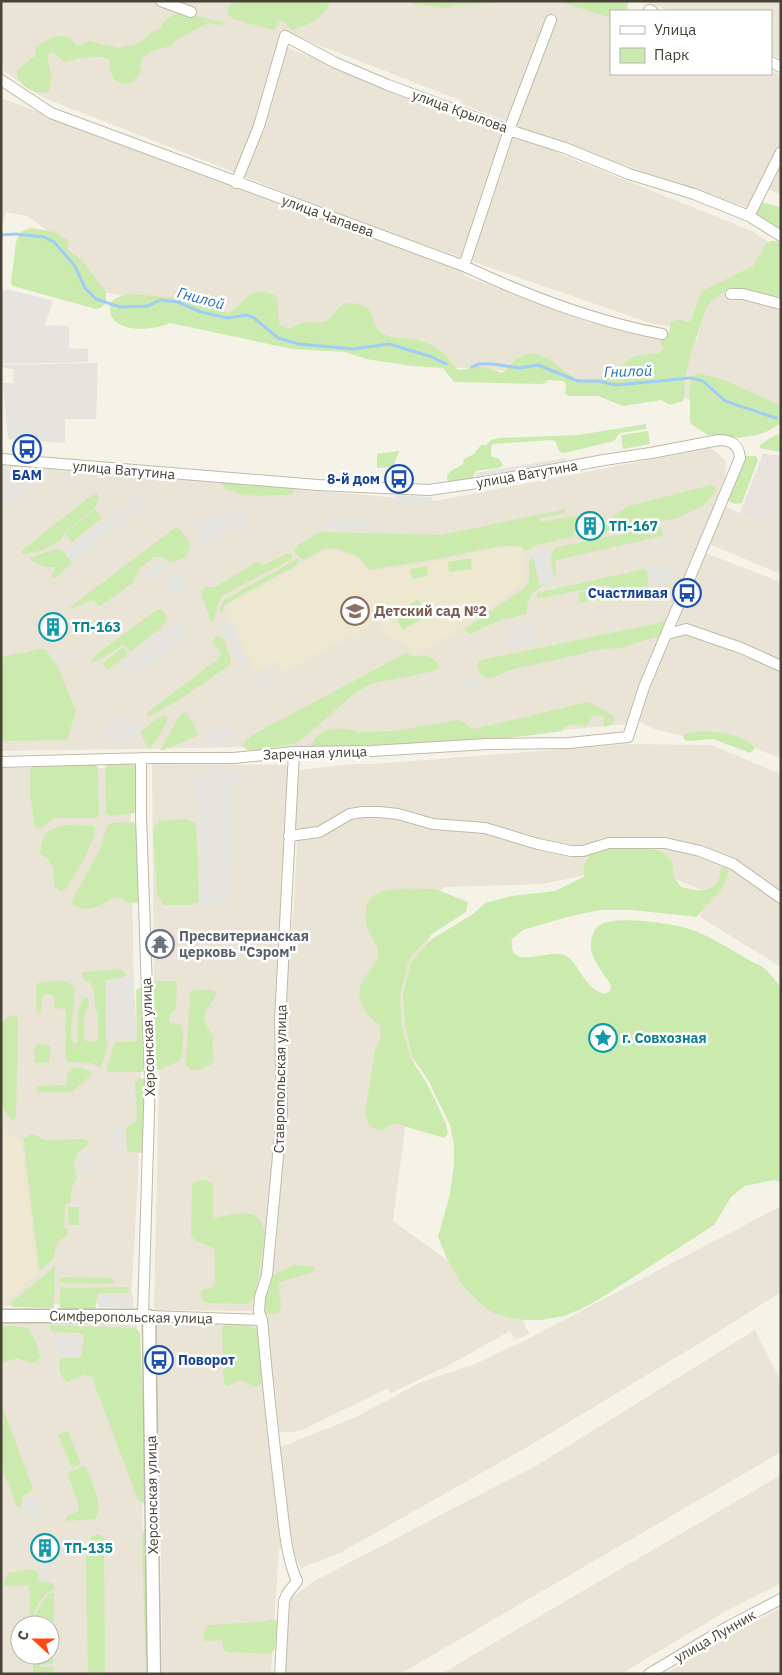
<svg xmlns="http://www.w3.org/2000/svg" width="782" height="1675" font-family="'IBM Plex Sans',sans-serif">
	<style>
		.residential { fill: #e9e4d5; fill-rule: evenodd }
		.industrial { fill: #e7e3dc }
		.education { fill: #efe8d0 }
		.green { fill: #cbebae }
		.parking { fill: #e6e4df }
		.lines { fill: none; stroke-linecap: round; stroke-linejoin: round }
		.stream { stroke: #a0ccf5; stroke-width: 3 }
		.minor-casing { stroke: #c1baa9; stroke-width: 12 }
		.tertiary-casing { stroke: #c1baa9; stroke-width: 15 }
		.minor { stroke: #fff; stroke-width: 10 }
		.tertiary { stroke: #fff; stroke-width: 12 }
		.labels { text-anchor: middle; dominant-baseline: central; stroke-width: 5; stroke-linejoin: round; paint-order: stroke }
		.street-label { font-size: 14px; fill: #484336; stroke: #fff }
		.transit-label { font-size: 14px; font-weight: bold; fill: #164399; stroke: #fff; text-anchor: end }
		.culture-label { font-size: 14px; font-weight: bold; fill: #0d838f; stroke: #fff; text-anchor: start }
		.education-label { font-size: 14px; font-weight: bold; fill: #785e54; stroke: #fff; text-anchor: start }
		.worship-label { font-size: 14px; font-weight: bold; fill: #5b616d; stroke: #fff; text-anchor: start }
		.water-label { font-size: 15px; font-style: italic; fill: #2772bc; stroke: #fff }
	</style>
	<rect width="100%" height="100%" fill="#f5f2e7"/>
	<path class="residential" d="M1,1H149L192,17L168,1H630L628,7L629,11H611V74H771V71L781,75V150L748,208L520,129L512,123L461,104L462,101L290,34L239,174L52,101L37,94L2,70Z
		M644,1H781V59L771,54V11H670Z
		M288,48L481,123L506,132L754,232L781,251L730,288L729,296L781,308V425L695,400L574,382L558,374L449,367L104,292L66,244L27,216L6,212L3,221H1V98L30,109L70,121L461,271L465,276L587,322L640,334L697,340L699,331L650,323L376,228L245,177L265,127Z
		M781,165V194L767,189Z
		M711,448L726,461L725,478L626,724L481,738L374,745L1,751L2,464L435,501Z
		M724,506L781,532V574L709,544Z
		M705,553L781,582V661L677,623Z
		M682,632L781,671V758L713,733L683,736L654,729L636,720L668,636Z
		M629,744L711,745L781,774V967L700,917L707,892L638,864L542,884L444,887L435,896L393,1221L519,1312L529,1334L515,1340L510,1331L449,1365L391,1393L388,1388L304,1429L293,1432H271L273,1450L354,1418L421,1382L475,1364L524,1341L781,1206V1292L710,1337L529,1446L340,1553L301,1568L292,1551L279,1549L271,1674H162L161,1575L155,1322L265,1320V1296L276,1247L283,1129L287,979L294,905L297,840L294,830L297,770L353,764H375Z
		M152,764L292,765L276,1172L258,1311L154,1310L159,1076L154,991Z
		M1,768H130L134,992L141,1078L138,1179L131,1302L1,1306Z
		M1,1323H137L147,1674H1ZM20,1625H50V1655H20Z
		M755,1330L781,1381V1452L400,1674H285L290,1599L314,1581L539,1464Z
		M781,1475V1583L723,1613L621,1674H441Z
		M781,1608V1674H664L705,1651L730,1635Z"/>
	<path class="industrial" d="M763,454L781,455V532L740,513Z"/>
	<path class="education" d="M512,547L519,548L522,551L526,580L471,622L415,656L398,640L388,638L379,621L283,672L277,661L256,672L224,607L324,552L335,551L355,557L368,572L436,562L499,548Z
		M1,1122L12,1138L21,1139L38,1273L3,1303H1Z"/>
	<path class="green" d="M235,1H330C325,19 309,24 293,30L289,28L285,22L281,21L277,24L275,30H273L233,19L227,13L228,7Z
		M411,1H494V3L457,5L447,8L414,4Z
		M558,1H628L625,11H611V18Z
		M175,14H189L225,23L221,25L208,23L176,40L171,46L152,51L142,59L140,64L142,71L132,82L125,84L118,82L114,79L110,71L109,59C93,53 79,59 64,62L53,52L49,53C44,63 57,77 48,92C35,95 16,86 17,70L35,56L36,47C44,41 59,32 69,38C73,40 74,43 78,46L89,41L119,48L140,43L150,33L160,28L165,20Z
		M760,202L781,207V231L755,216L757,204Z
		M31,228L55,232L68,240V249L83,262L106,292V303L102,307L96,309L13,286L11,283L16,242L21,232Z
		M771,241H776L781,244V299L730,288C723,293 714,297 709,304C703,312 687,367 685,378C683,386 686,393 683,401L670,405L661,400L623,406L598,396H568L565,394L566,384L563,381L548,380L546,383L540,384L454,382L443,368L411,366L366,359L345,352L292,349L170,323C151,332 103,334 111,302L118,297L129,294L179,298L194,300L229,313C248,301 250,283 276,296C280,305 277,315 280,325L289,329C294,326 300,323 307,322C315,322 321,325 329,319C336,313 340,301 352,303C380,306 368,324 382,333C391,339 402,338 412,339C435,342 444,353 458,370C466,370 471,367 478,367C486,366 495,371 502,373C511,367 513,359 522,356C550,344 566,385 591,382C599,382 600,376 606,372C610,370 614,370 617,368C623,366 628,360 633,357C637,355 653,354 659,353L663,348L660,342L669,332L671,323L677,319L689,322L692,318L697,302L704,290L753,266L767,243Z
		M698,373L727,381L781,406V423L768,431L757,435L738,438L725,435H708L691,424L690,419V381L693,376Z
		M646,424V429L620,433L614,441L565,453L560,452L555,441L551,440L493,444L491,447V456L499,459L503,465L499,468L476,471L474,474V480L449,484C442,472 456,469 463,464L464,459L474,454L481,445H486L491,440L499,438L578,435Z
		M648,431L650,444L623,449L621,435Z
		M781,433V452L760,448V445L770,438Z
		M399,451L393,467L377,468V454Z
		M744,456H756L758,460L742,503L735,504L726,500Z
		M222,480L294,487L295,490L293,494L287,495C268,495 235,500 221,484Z
		M711,485L715,486L716,492L702,506L677,518L578,538L577,537L578,535L606,530V524C614,517 620,509 629,506Z
		M96,492L99,496L96,507L64,533L61,540L43,550L22,555L21,551Z
		M95,509L102,518L72,542L65,533Z
		M566,509V513L540,518L539,522L574,516L577,518L578,526L573,537L537,545L526,551L519,546H499L436,559L369,570L358,556L335,548L323,549L304,560L297,555L294,551L299,544L321,532L441,535Z
		M661,526L663,534L662,536L557,560L555,563L556,575C547,588 534,587 529,599C526,604 528,609 526,614L496,622L469,634L465,631L466,628L523,589L529,582V562L533,558L543,556L550,572C551,562 549,554 557,547Z
		M175,528L180,529L190,542C190,554 183,561 171,562L163,557H154L140,568L136,575L133,583L99,607L94,600L89,601L73,609L69,608Z
		M59,549L63,551L71,562V564L54,579L51,576L55,569V567H45L30,560L31,557L53,550Z
		M288,553L292,554V559L222,596C216,604 217,611 214,621L211,622L202,595L203,590L206,587H215L255,563L258,562L264,565Z
		M471,558L472,569L449,572L448,562Z
		M297,559L300,560L297,565L224,605L223,611L221,612L219,610L224,600Z
		M427,566L428,576L412,579L410,569Z
		M644,569L648,572V587L640,590L613,596L611,595L608,587L605,585L537,599V593Z
		M606,587L608,597L580,603L578,593Z
		M418,599L428,615L403,630L394,614Z
		M160,609L166,614C166,620 165,625 159,629L131,651L123,645C117,649 99,660 92,662L93,657L155,611Z
		M664,622H668L663,635L620,648L603,649L510,670C497,674 485,688 477,667L478,663L481,660Z
		M217,636L224,639L231,660L230,664C219,673 155,718 147,716L148,712L219,658L221,654L213,642L214,637Z
		M123,647L128,654L107,670L103,663Z
		M41,649H45L58,667L76,711L67,740L1,741V657Z
		M406,653C420,662 428,648 439,666L435,671L370,684L350,697L304,738L296,743L255,751L246,749L243,746L244,743L252,735Z
		M587,702C596,705 604,711 613,715L614,718L612,724L605,727L603,725L604,717L596,715L592,717L586,726C576,725 568,721 562,731C480,743 398,747 315,748L311,745C314,740 319,733 325,731C333,727 351,728 357,732L394,731L458,720C465,721 468,728 474,729Z
		M184,712L187,713L199,735L164,750H160L181,714Z
		M163,716H166L168,719C162,729 157,743 148,749L141,734V731L158,718Z
		M702,731C716,732 748,734 755,749L750,753L713,739L687,741L683,739L684,734Z
		M129,763L134,765L137,768L136,813L110,816L106,813L105,769L107,765Z
		M94,764L98,767L99,814L97,818H54L41,828L35,827L30,795V769L34,766Z
		M183,819L190,820L195,823L196,826L199,895L198,902L189,905H164L157,895L153,833L154,827L160,821Z
		M134,822L137,824L139,899L137,903L126,902L120,898L114,897C102,906 85,915 72,903V900L98,854L107,826L111,823Z
		M67,825L93,826L95,828C92,851 77,871 65,890L60,891L55,887L53,867L48,859L40,854C42,834 46,829 67,825Z
		M615,846L643,847L662,852L672,861L674,877L681,887C694,890 711,895 718,880C721,875 719,870 723,865L729,867C726,894 711,897 697,917L632,910H600L567,917L523,930L512,939C508,973 548,948 564,955C579,961 581,986 604,994L610,991L611,985C605,976 592,959 591,949C590,941 593,929 600,925C615,915 669,923 686,928C708,934 725,947 744,957C749,961 756,963 761,966C768,971 777,981 781,989V1182L774,1180L745,1186L731,1197L714,1225L601,1298L581,1309L564,1316L541,1320H525L503,1316L491,1312L479,1302L461,1283L447,1259L438,1237L450,1194L454,1164V1144L450,1125L428,1080L413,1058L405,1027L403,995L411,962L432,939L473,914L485,903L512,896L555,891L584,877V865L591,853Z
		M435,889L468,902L466,912L432,934L409,959L400,996L402,1028L411,1059L426,1082L437,1104L446,1124L448,1134L444,1138L394,1123L382,1130L369,1127L365,1114L375,1051L381,1036L380,1025C363,1013 352,996 365,977C371,969 380,961 378,950C377,945 373,941 371,936C366,928 365,920 366,910C366,910 367,903 367,903C376,884 417,889 435,889Z
		M120,969L125,973L124,977L105,980L106,1041L108,1044L101,1067L90,1063L68,1062L65,1060L66,1011L63,1008L56,1009L54,1006L55,997L52,995L44,994L42,996L41,1011L37,1012L36,987L38,983C52,981 64,977 74,987C77,1004 67,1026 73,1043L76,1044L78,1041C78,1027 75,1009 84,998H88L89,1004L84,1016V1039C88,1043 93,1043 98,1040V1013L95,1009L94,992L90,983L84,980L82,976L83,972Z
		M156,981H174L177,984L176,1008L170,1015L169,1019L171,1023L181,1025C185,1036 183,1050 179,1061L159,1070H155L153,1067L152,982Z
		M141,987L144,989L145,1070L142,1072H108L106,1070L114,1044L116,1042H135L137,1040L136,990Z
		M194,990H211L216,992V995C205,1015 197,1014 214,1036L212,1046L214,1058L212,1064L199,1070H192L186,1066L190,993Z
		M16,1015L18,1020L16,1117L14,1121L8,1116L1,1106V1022L10,1016Z
		M37,1044L48,1045L51,1047L49,1062L34,1063L35,1047Z
		M72,1068H84L91,1072L90,1076L72,1092H39L36,1089L37,1087L41,1086L65,1085L67,1082V1073Z
		M138,1078L147,1079L144,1153L130,1152L127,1149L126,1130L128,1126L135,1123L137,1119L135,1082Z
		M31,1134L36,1135L44,1140L83,1139L87,1140L88,1144C85,1148 81,1149 78,1153C73,1161 74,1171 77,1179L72,1187L70,1203L66,1204L65,1207L64,1227L68,1230V1234L57,1243L53,1259L41,1270L39,1268L24,1143V1139Z
		M205,1180L211,1182L213,1186V1215L215,1218C237,1214 259,1204 265,1234L255,1297L248,1304L206,1303C201,1300 200,1297 201,1291L205,1289L212,1288L215,1284V1250C207,1243 197,1245 191,1236L192,1186L196,1181Z
		M68,1207H79V1225H68Z
		M293,1265L309,1266L315,1268V1271L281,1282L279,1285L281,1307L278,1313L268,1314L264,1312L266,1294L273,1276Z
		M55,1266L54,1308L14,1307L12,1306V1302Z
		M61,1277L112,1278L114,1282L113,1284L62,1283L60,1281Z
		M128,1287L129,1288L128,1293H98L95,1310H62L60,1309V1291L62,1288Z
		M224,1324L245,1325L259,1330L264,1380L259,1386L256,1387L240,1380L228,1386L224,1383L222,1328Z
		M53,1325L133,1328L138,1330L140,1334L147,1499L145,1504L138,1500L92,1378L85,1374L68,1382C60,1378 57,1366 61,1358H79L82,1355L84,1336L82,1333L53,1332L50,1329V1326Z
		M1,1326C35,1326 29,1326 41,1356L37,1361L31,1363L18,1358L1,1363Z
		M1,1403L33,1489C30,1494 25,1493 22,1498V1503L20,1507L16,1505L1,1465Z
		M68,1431L81,1464L72,1468L58,1435Z
		M82,1467H86C91,1482 105,1505 95,1519L68,1521L66,1519V1517L78,1511L79,1507L68,1475L71,1471Z
		M144,1530L146,1532L147,1657L145,1655L142,1534Z
		M99,1534L104,1537L105,1673L88,1674L86,1553L87,1544L92,1536Z
		M31,1569L38,1571V1581L40,1582L54,1583V1590C40,1595 37,1606 32,1619H30L29,1585L5,1586L4,1583L8,1573Z
		M54,1593L53,1663L44,1665L37,1660L36,1655H50V1625H33C34,1614 41,1604 48,1594Z
		M274,1619L277,1621L275,1649L271,1654L227,1652L224,1650L222,1640L204,1641L203,1639L205,1629L208,1625L261,1622Z
		M33,1663H37L42,1667H53V1674H33Z"/>
	<path class="parking" d="M7,289L53,301L45,325L69,326V348L88,349V362L1,364V292Z
		M98,363L96,419H65V443L8,439L3,383H13L14,369L3,368L1,365Z
		M565,458L566,466L477,481L475,473Z
		M1,467H11L15,487L45,468L49,474L1,512Z
		M139,494L147,505L73,561L65,550Z
		M394,495L432,497L431,506L393,504Z
		M242,508L247,524L203,546L192,524Z
		M325,517L363,519V531L325,529Z
		M549,550L555,582L539,585L533,553Z
		M164,561L169,567L146,584L142,578Z
		M667,564L670,580L662,584H652L650,567Z
		M176,573L187,588L175,597L164,582Z
		M228,619L251,665L242,669L220,623Z
		M176,621L187,637L132,677L121,661Z
		M532,623L536,644L511,649L506,628Z
		M71,648L75,657L59,665L55,656Z
		M271,667L277,679L260,688L254,676Z
		M478,675L480,686L465,689L463,678Z
		M124,713L132,725L139,720L144,729L121,742L108,741L99,732Z
		M226,723L237,742L210,746L205,735Z
		M225,769L226,773L229,772V769H242V784L232,785L229,905H202L199,808H205L206,770Z
		M195,774L204,775V807L194,806Z
		M107,980H134L135,1040H108Z
		M112,1130H123L124,1150H113Z
		M82,1153H94L93,1174L81,1173Z
		M98,1294L133,1295V1308L98,1307Z
		M53,1334L81,1335L80,1356L56,1355L57,1347L53,1342Z
		M36,1495L46,1522H33L24,1499Z
		M83,1537V1544L61,1546V1538Z
		M40,1562H50V1580H40Z"/>
	<g class="lines">
		<path class="stream" d="M1,235L15,234L44,237L54,242L75,266L85,288L96,299L120,307L148,306L160,300L178,302L201,312L227,318L247,315L254,318L278,338L299,344L353,349L389,344L432,357L446,364
			M472,367L479,364H493L519,368L538,365L578,381H598L616,385L691,378L703,381L725,401L776,418"/>
		<defs>
			<path id="minor" d="M161,1L191,12
				M649,10L652,11
				M771,62L781,67
				M1,80L51,113L464,266C528,296 593,321 662,334
				M236,183L259,126L285,36L336,63L388,85L509,130L565,148L629,174L694,194L749,216L781,236
				M749,216L781,152
				M464,266L509,130L551,20
				M731,294H743L781,304
				M1,459L318,485L429,490L491,481L604,460L651,453L719,440C731,440 739,445 740,458L644,687L628,737L569,743L487,744L372,751L294,752L233,758H150L1,762
				M667,634L686,629L741,648L781,666
				M141,758V817L150,1076L143,1315
				M289,836L319,832L350,814L363,812H379L398,814L433,824L485,828L538,844L571,851H583L609,843H665L700,851L733,864L781,898
				M149,1316L262,1320
				M280,1674L284,1601L287,1594L297,1581C285,1554 284,1521 280,1492C273,1435 267,1378 262,1320L259,1312L260,1297L267,1275L282,1113L280,1021L294,752
				M649,1674L729,1626L781,1599"/>
			<path id="tertiary" d="M1,1316H149L154,1674"/>
		</defs>
		<use href="#minor" class="minor-casing"/>
		<use href="#tertiary" class="tertiary-casing"/>
		<use href="#minor" class="minor"/>
		<use href="#tertiary" class="tertiary"/>
	</g>
	<defs>
		<symbol id="bus-ring" viewBox="-11 -11 22 22"><circle r="9.5" fill="#fff" stroke="#1a4fb4" stroke-width="1.5"/><path d="M-5-6H5V4H4V6H2V4H-2V6H-4V4H-5ZM-3.5-4V0h7V-4ZM-3.5 1.2v1.5H-2V1.2ZM2 1.2v1.5H3.5V1.2Z" fill="#1a4fb4"/></symbol>
		<symbol id="building-ring" viewBox="-11 -11 22 22"><circle r="9.5" fill="#fff" stroke="#0f9aa8" stroke-width="1.5"/><path d="M-4-6H4V6H1V3H-1V6H-4ZM-2.5-4.3h1.7v1.8h-1.7ZM.8-4.3h1.7v1.8H.8ZM-2.5-1h1.7V.8h-1.7ZM.8-1h1.7V.8H.8Z" fill="#0f9aa8"/></symbol>
		<symbol id="school-ring" viewBox="-11 -11 22 22"><circle r="9.5" fill="#fff" stroke="#8d6e63" stroke-width="1.5"/><path d="M0-5L7-2L0 1L-7-2ZM-4 1L0 2.5L4 1V4Q0 6-4 4Z" fill="#8d6e63"/></symbol>
		<symbol id="temple-ring" viewBox="-11 -11 22 22"><circle r="9.5" fill="#fff" stroke="#6b7280" stroke-width="1.5"/><path d="M0-6L5-2H3V0L6.5 2.5H4V6H1.5V3h-3V6H-4V2.5H-6.5L-3 0V-2H-5Z" fill="#6b7280"/></symbol>
		<symbol id="sight-ring" viewBox="-11 -11 22 22"><circle r="9.5" fill="#fff" stroke="#0f9aa8" stroke-width="1.5"/><path d="M0-6L1.8-2.2L6-1.7L2.9 1.2L3.7 5.4L0 3.3L-3.7 5.4L-2.9 1.2L-6-1.7L-1.8-2.2Z" fill="#0f9aa8"/></symbol>
	</defs>
	<g fill-rule="evenodd">
		<use href="#bus-ring" x="11" y="433" width="32" height="32"/>
		<use href="#bus-ring" x="383" y="463" width="32" height="32"/>
		<use href="#building-ring" x="574" y="510" width="32" height="32"/>
		<use href="#bus-ring" x="671" y="577" width="32" height="32"/>
		<use href="#school-ring" x="339" y="595" width="32" height="32"/>
		<use href="#building-ring" x="37" y="611" width="32" height="32"/>
		<use href="#temple-ring" x="144" y="928" width="32" height="32"/>
		<use href="#sight-ring" x="587" y="1022" width="32" height="32"/>
		<use href="#bus-ring" x="143" y="1344" width="32" height="32"/>
		<use href="#building-ring" x="29" y="1532" width="32" height="32"/>
	</g>
	<g class="labels">
		<g class="street-label">
			<text transform="translate(460 111) rotate(20)">улица Крылова</text>
			<text transform="translate(328 216) rotate(20)">улица Чапаева</text>
			<text transform="translate(124 470) rotate(5)">улица Ватутина</text>
			<text transform="translate(527 474) rotate(-10)">улица Ватутина</text>
			<text transform="translate(315 753) rotate(-2)">Заречная улица</text>
			<text transform="translate(148 1037) rotate(-92)">Херсонская улица</text>
			<text transform="translate(280 1079) rotate(-89)">Ставропольская улица</text>
			<text transform="translate(131 1317) rotate(1)">Симферопольская улица</text>
			<text transform="translate(152 1495) rotate(-91)">Херсонская улица</text>
			<text transform="translate(715 1636) rotate(-30)">улица Лунник</text>
		</g>
		<g class="transit-label">
			<text x="27" y="475" text-anchor="middle">БАМ</text>
			<text x="380" y="479">8-й дом</text>
			<text x="668" y="593">Счастливая</text>
			<text x="178" y="1360" text-anchor="start">Поворот</text>
		</g>
		<g class="culture-label">
			<text x="609" y="526">ТП-167</text>
			<text x="72" y="627">ТП-163</text>
			<text x="622" y="1038">г. Совхозная</text>
			<text x="64" y="1548">ТП-135</text>
		</g>
		<g class="education-label">
			<text x="374" y="611">Детский сад №2</text>
		</g>
		<g class="worship-label">
			<text x="179" y="936">Пресвитерианская<tspan x="179" dy="16">церковь "Сэром"</tspan></text>
		</g>
		<g class="water-label">
			<text transform="translate(201 298) rotate(15)">Гнилой</text>
			<text transform="translate(628 371) rotate(-2)">Гнилой</text>
		</g>
	</g>
	<rect width="782" height="1675" fill="none" stroke="#484336" stroke-width="5"/>
	<rect x="610" y="10" width="162" height="65" fill="#ffffff" stroke="#b6b4af"/>
	<rect x="620" y="26" width="25" height="8" fill="#ffffff" stroke="#b6b4af"/>
	<text x="654" y="35" font-size="15" fill="#484336">Улица</text>
	<rect x="620" y="48" width="25" height="15" fill="#cbebae" stroke="#b6b4af"/>
	<text x="654" y="60" font-size="15" fill="#484336">Парк</text>
	<g transform="translate(35 1640) rotate(291)"><circle r="24" fill="#ffffff" stroke="#b6b4af"/>
	<path d="M0-4L9 19L0 12L-9 19Z" fill="#ff4914"/>
	<text y="-8" font-size="14" font-weight="bold" text-anchor="middle" fill="#484336">С</text>
	</g>
</svg>
